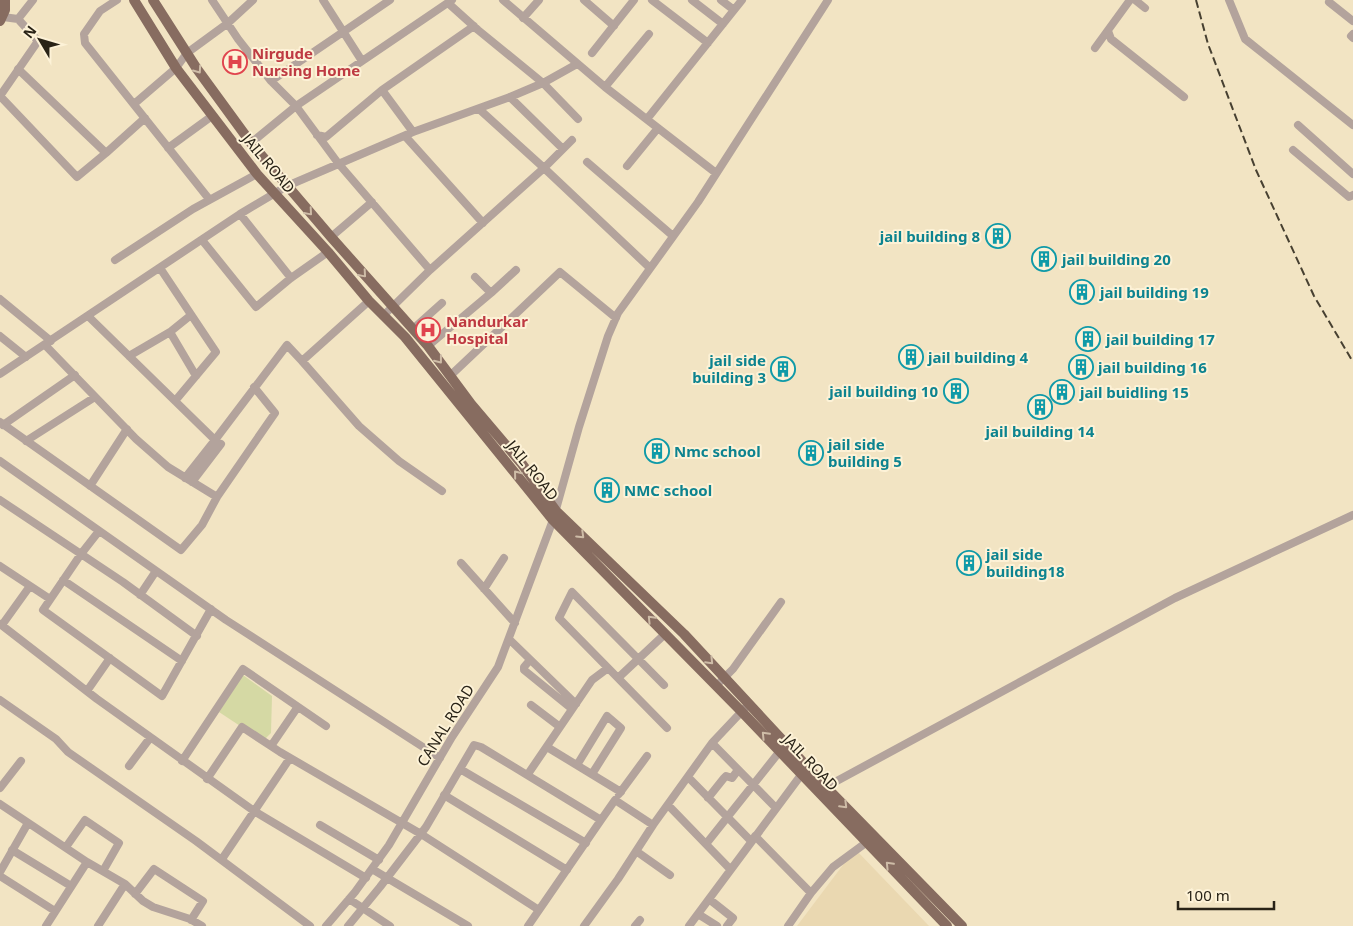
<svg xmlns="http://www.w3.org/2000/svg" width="1353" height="926" font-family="'Noto Sans',sans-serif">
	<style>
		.built { fill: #ead8b1 }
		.green { fill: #d5d9a4 }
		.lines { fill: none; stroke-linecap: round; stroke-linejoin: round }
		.minor { stroke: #b3a39c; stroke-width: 8 }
		.major { stroke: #876c60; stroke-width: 10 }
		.rail { stroke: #474031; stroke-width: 2; stroke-dasharray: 8 4; stroke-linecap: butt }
		.oneway { stroke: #cebca7 }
		.labels { text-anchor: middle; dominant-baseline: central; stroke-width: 4; stroke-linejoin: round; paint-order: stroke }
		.health-label { font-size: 15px; font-weight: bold; fill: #be3a42; stroke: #fdf2d7; text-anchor: start }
		.street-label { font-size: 15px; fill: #292317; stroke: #fdf2d7 }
		.culture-label { font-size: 15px; font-weight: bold; fill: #0d838f; stroke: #fdf2d7; text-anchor: start }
	</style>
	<rect width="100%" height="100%" fill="#f2e4c3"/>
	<path class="built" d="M855,849L929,926H797Z"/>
	<path class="green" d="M243,675L272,696L271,733L263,741L219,712Z"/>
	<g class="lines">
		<path class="minor" d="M117,0L100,11L84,34L85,43L209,199
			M212,0L238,39L271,81L296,106L338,163L430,270
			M323,0L362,61
			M503,0L605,87L716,173
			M584,0L614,26
			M652,0L708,43
			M692,0L723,24
			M721,0L734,10
			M1135,0L1145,8
			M1229,0L1245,39L1353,125
			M1329,2L1353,21
			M448,3L478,30L543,83L578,119
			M3,17L18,19L33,0
			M523,18L539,0
			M1108,31L1111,39L1184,97
			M1353,34L1351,36L1353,38
			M1095,48L1130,0
			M592,53L634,0
			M18,69L106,153L145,118
			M271,81L390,0
			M605,87L649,34
			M382,90L413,132
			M0,96L77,177L106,153
			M0,96L38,41L18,19
			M510,97L563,149
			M134,104L176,68L187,53L228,23L253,0
			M647,119L742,0
			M1298,125L1353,174
			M317,135L326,137L382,90L474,26
			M405,136L483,223
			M572,140L544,168L650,268
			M251,143L296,106L452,0
			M168,148L212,116
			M1293,150L1349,197L1353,195
			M587,162L673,236
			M627,166L658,128
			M240,214L291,278
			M331,237L372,202
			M202,240L256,307L291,278L328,252
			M115,260L193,209L257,174
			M160,268L216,352L175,401
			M475,277L491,293
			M0,299L51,341
			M88,316L215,440L287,345L302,361L369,301
			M383,316L430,270L544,168L479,109
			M413,329L442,303
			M170,332L191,315
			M0,336L26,357
			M45,345L136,439L168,467L217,497
			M428,346L491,293L516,270
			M129,356L170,332L196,376
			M302,361L359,426L399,461L442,491
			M0,374L240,214L287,186L413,132L510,97L543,83L577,64
			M451,375L560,272L616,318
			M0,422L181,550L202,525L217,497L275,413L254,387
			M3,425L75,375
			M26,441L95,397
			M0,461L226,620L440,758
			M185,478L215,440
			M192,482L221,444
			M90,486L127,429
			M0,500L123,582L197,636
			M99,531L81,554L43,610L162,696L211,609
			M461,563L515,623
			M0,566L50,599
			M63,580L182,661
			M484,589L504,558
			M140,595L156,571
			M0,624L97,699L254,811L366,878
			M2,625L30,586
			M509,639L576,704
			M530,660L524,667V670L572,709
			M618,678L665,634
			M721,681L733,669L781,602
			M664,685L572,592L559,618L667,728
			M87,691L110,658
			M0,700L56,739L68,752L196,841L310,926
			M531,705L560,727
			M712,743L776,808
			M271,746L297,708
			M547,747L621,792
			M182,761L243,669L326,726
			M577,765L607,716L621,728L592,774
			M129,766L150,738
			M460,769L586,843
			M528,774L592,680L608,668
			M688,777L751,841
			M207,779L242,727L280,752L421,834L539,910
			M0,788L21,761
			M822,789L1175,598L1353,515
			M619,794L647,756
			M444,795L567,870
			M708,798L724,778L726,776L732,778L738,770
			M0,804L87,862L125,884L143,901L153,907L190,919L202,926
			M668,805L730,869
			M320,825L379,860
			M755,836L811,893L788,926
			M706,844L780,751
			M66,847L85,820L119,843L103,871
			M12,850L71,886
			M636,851L670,875
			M222,859L290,758
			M372,869L468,926
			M0,872L28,823
			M0,876L55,911
			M811,893L833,867L867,842
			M135,894L154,869L203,901L191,920
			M349,899L390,926
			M709,899L733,918L727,926
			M698,914L717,926
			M46,926L87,862
			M98,926L125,884
			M326,926L355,892L389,845L452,737L498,667L553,520L579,427L608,336L618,313L698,202L828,0
			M348,926L380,887L426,827L474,745L481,747L601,820L615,800L653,825L712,743L745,708
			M528,926L601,820
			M584,926L618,879L653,825
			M635,926L640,920
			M689,926L804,771"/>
		<path class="major" d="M134,0L176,68L257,174L328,252L369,301L405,337L553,520L742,712L947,926
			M153,0L197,69L251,143L331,237L428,346L471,404L522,464L556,511L684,634L826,787L962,926
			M0,21L5,10V0"/>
		<path class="rail" d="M1196,0L1208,44L1256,170L1314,296L1353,362"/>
	</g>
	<defs><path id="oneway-chevron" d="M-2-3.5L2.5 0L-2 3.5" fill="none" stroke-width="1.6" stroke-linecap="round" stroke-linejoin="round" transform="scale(1.25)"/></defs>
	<g class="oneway">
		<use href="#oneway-chevron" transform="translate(198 70) rotate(55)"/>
		<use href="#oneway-chevron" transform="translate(309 212) rotate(49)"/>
		<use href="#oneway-chevron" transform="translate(363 274) rotate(49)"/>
		<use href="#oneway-chevron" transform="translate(439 360) rotate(52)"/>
		<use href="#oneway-chevron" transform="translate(517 474) rotate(-129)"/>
		<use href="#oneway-chevron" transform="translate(581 535) rotate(44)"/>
		<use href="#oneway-chevron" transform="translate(651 619) rotate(-134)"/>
		<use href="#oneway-chevron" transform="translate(710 661) rotate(46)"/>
		<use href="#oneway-chevron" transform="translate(765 735) rotate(-134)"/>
		<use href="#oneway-chevron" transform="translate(844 805) rotate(45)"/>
		<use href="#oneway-chevron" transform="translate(889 865) rotate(-134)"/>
	</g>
	<defs>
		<symbol id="hospital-ring" viewBox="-11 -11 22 22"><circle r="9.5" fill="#fdf2d7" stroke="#e0444e" stroke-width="1.5"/><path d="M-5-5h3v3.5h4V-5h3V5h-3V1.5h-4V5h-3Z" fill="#e0444e"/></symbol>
		<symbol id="building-ring" viewBox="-11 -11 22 22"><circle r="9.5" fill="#fdf2d7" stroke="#0f9aa8" stroke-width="1.5"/><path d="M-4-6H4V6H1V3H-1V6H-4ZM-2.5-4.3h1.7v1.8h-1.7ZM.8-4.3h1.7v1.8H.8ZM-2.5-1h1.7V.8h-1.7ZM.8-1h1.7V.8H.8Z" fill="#0f9aa8"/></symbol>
	</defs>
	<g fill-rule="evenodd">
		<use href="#hospital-ring" x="221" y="48" width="28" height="28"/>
		<use href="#building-ring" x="984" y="222" width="28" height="28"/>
		<use href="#building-ring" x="1030" y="245" width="28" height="28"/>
		<use href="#building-ring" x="1068" y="278" width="28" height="28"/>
		<use href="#hospital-ring" x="414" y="316" width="28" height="28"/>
		<use href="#building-ring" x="1074" y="325" width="28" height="28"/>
		<use href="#building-ring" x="897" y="343" width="28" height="28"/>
		<use href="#building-ring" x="1067" y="353" width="28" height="28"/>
		<use href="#building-ring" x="769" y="355" width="28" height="28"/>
		<use href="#building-ring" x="942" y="377" width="28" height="28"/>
		<use href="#building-ring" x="1048" y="378" width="28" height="28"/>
		<use href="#building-ring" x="1026" y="393" width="28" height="28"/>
		<use href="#building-ring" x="643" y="437" width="28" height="28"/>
		<use href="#building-ring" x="797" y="439" width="28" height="28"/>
		<use href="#building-ring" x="593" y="476" width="28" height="28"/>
		<use href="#building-ring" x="955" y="549" width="28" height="28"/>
	</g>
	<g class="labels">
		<g class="health-label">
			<text x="252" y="53">Nirgude<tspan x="252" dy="17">Nursing Home</tspan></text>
			<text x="446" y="321">Nandurkar<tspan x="446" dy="17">Hospital</tspan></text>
		</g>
		<g class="street-label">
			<text transform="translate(269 163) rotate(50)">JAIL ROAD</text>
			<text transform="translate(533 470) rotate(51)">JAIL ROAD</text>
			<text transform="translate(445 725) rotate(-58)">CANAL ROAD</text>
			<text transform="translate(811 762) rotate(46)">JAIL ROAD</text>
		</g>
		<g class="culture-label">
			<text x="980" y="236" text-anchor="end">jail building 8</text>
			<text x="1062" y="259">jail building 20</text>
			<text x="1100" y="292">jail building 19</text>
			<text x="1106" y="339">jail building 17</text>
			<text x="928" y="357">jail building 4</text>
			<text x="766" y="360" text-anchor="end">jail side<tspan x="766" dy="17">building 3</tspan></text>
			<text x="1098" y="367">jail building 16</text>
			<text x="938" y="391" text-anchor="end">jail building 10</text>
			<text x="1080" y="392">jail buidling 15</text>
			<text x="1040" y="431" text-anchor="middle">jail building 14</text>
			<text x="828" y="444">jail side<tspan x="828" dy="17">building 5</tspan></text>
			<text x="674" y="451">Nmc school</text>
			<text x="624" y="490">NMC school</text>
			<text x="986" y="554">jail side<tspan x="986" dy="17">building18</tspan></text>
		</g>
	</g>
	<g transform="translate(40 40) rotate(308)" stroke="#fdf2d7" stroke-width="4" paint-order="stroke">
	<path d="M0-4L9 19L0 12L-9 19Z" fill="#292317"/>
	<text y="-8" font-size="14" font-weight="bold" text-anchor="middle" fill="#292317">N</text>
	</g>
	<path d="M1178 901v8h96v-8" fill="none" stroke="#292317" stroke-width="2.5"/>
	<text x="1186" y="901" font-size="15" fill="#292317" stroke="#fdf2d7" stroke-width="4" paint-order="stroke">100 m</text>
</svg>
